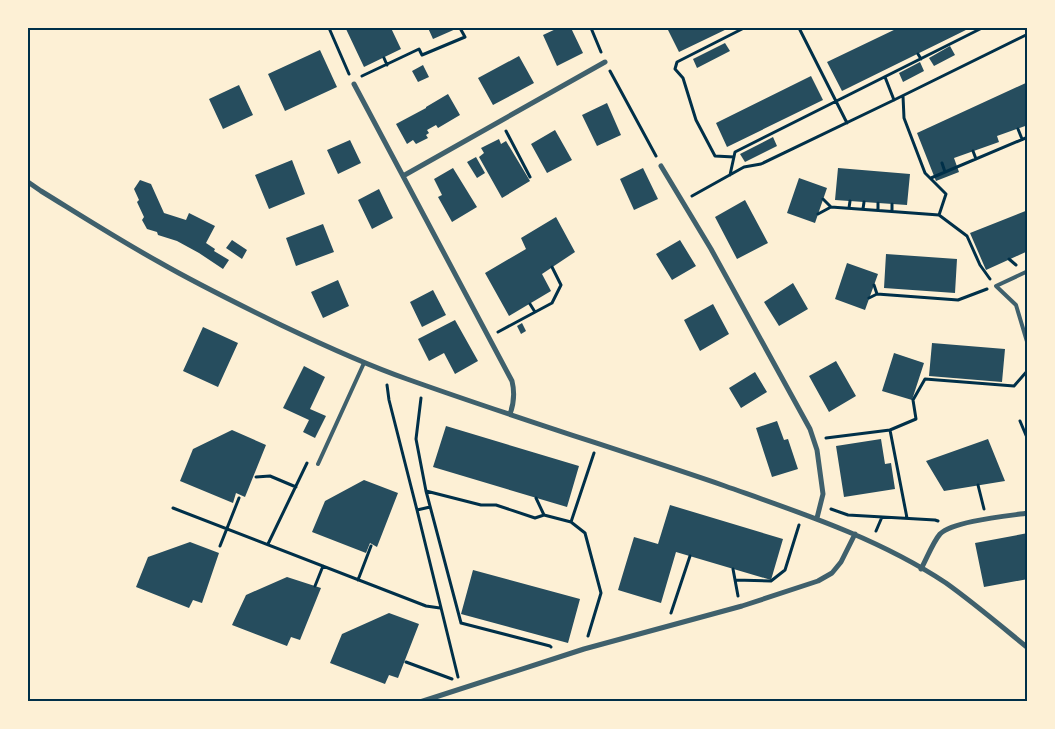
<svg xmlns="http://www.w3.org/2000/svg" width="1055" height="729" font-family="Literata,serif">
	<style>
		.building { fill: #264d5e }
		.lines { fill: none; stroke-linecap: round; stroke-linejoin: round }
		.path { stroke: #003049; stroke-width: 3 }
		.service { stroke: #3f606c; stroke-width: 4 }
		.minor { stroke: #3f606c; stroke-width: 5 }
		.neatline { fill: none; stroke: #003049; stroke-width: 2 }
	</style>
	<rect width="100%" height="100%" fill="#fdf0d5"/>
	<path class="building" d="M350,28H391L401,49L364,67L346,29Z
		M428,28H458L433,39Z
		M558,28H571L583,53L557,66L543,35Z
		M667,28H729L679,52Z
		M898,28H970L842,91L827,62Z
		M725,43L730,51L697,68L693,59Z
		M950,46L955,55L934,66L929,58Z
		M320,50L337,87L285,111L268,74Z
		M519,56L534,83L493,105L478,78Z
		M920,62L924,71L903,82L899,73Z
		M423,65L429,77L418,82L412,71Z
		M811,76L823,100L727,147L716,123Z
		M1028,82V125L997,136L999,142L954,158L959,172L936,181L917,133Z
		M239,85L253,115L223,129L209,99Z
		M448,94L460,115L438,128L436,125L427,130L429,133L426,135L428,138L416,144L413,140L407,144L396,124L426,108V107Z
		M607,103L621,135L597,146L582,115Z
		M555,130L572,160L547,173L531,144Z
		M773,137L777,146L745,162L740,154Z
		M499,139L501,144L506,141L530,181L502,198L479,157L484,153L481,148Z
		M350,140L361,163L338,174L327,150Z
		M476,157L485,173L477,178L467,162Z
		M292,160L305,194L269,209L255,175Z
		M453,168L477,207L452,222L438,197L442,195L434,179Z
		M643,168L658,199L634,210L620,179Z
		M838,168L910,174L907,205L835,200Z
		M799,178L827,188L815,223L787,213Z
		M140,180L151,184L164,213L186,220L189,213L215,226L206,243L215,249L214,251L229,260L223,269L199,253L177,241L158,235L157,232L147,229L142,220L144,217L137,202L139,200L134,189Z
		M379,189L393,218L372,229L358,200Z
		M745,200L768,243L737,259L715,217Z
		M1028,210V251L986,270L970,233Z
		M556,217L575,252L542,274L551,291L509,316L485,273L526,249L521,238Z
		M323,224L334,252L296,266L286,238Z
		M232,240L247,250L242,259L226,248Z
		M680,240L696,266L672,280L656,254Z
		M886,254L957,259L955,293L884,288Z
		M847,263L878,274L865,310L835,299Z
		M338,280L349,306L323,318L311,292Z
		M793,283L808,309L779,326L764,302Z
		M433,290L446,315L422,327L410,302Z
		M713,304L729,334L700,351L684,320Z
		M455,320L478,361L455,374L444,353L429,361L418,339Z
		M522,323L526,331L521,334L517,326Z
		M203,327L238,343L218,387L183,371Z
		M932,343L1005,349L1002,382L929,376Z
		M894,353L924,363L912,400L882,391Z
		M836,361L856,396L829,412L809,376Z
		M304,366L325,377L310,409L326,416L315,438L303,432L309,420L283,408Z
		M755,372L767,392L741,408L729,388Z
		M777,421L784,440L788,439L798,469L772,477L756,428Z
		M446,426L579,466L567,507L433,467Z
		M232,430L266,445L245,497L236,493L233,503L180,481L193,449Z
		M881,439L885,464L891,463L895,489L844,497L836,446Z
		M988,439L1005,481L944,491L926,461Z
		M364,480L398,493L377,547L370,543L366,553L312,532L325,501Z
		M670,505L783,539L771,580L676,552L661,603L618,590L634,537L658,544Z
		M1028,533V579L984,587L975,543Z
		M190,542L219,553L202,603L193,600L189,608L136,587L148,557Z
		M473,570L580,599L568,643L461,614Z
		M287,577L321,588L300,640L291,637L287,646L232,625L246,595Z
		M389,613L419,624L398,678L389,675L385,684L330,663L342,634Z"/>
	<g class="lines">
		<path class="path" d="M329,28L349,74
			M591,28L601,52
			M799,28L847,123
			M918,54L921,59
			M384,58L387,65
			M610,71L656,156
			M362,76L419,49L422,55L465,37L460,28
			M885,77L894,100
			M903,96L904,118L925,173L946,194L939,215L967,236L980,265L990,279
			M1018,129L1022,139
			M506,131L530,177
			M973,151L976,159
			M734,157L715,156L696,120L683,78L675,69L677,62L744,28
			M942,163L945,172
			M730,175L735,152L982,28
			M931,178L1028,137
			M692,196L744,167L761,164L894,100L1028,34
			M878,203V210
			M831,207L939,215
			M849,208L850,201
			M863,209L864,202
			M892,211V204
			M818,214L831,207L823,199
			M1009,259L1016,265
			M877,294L958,300L987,289
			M869,298L877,294L874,285
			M530,304L535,312
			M498,332L552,303L561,285L552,267
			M387,385L389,400L417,510L458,677
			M421,398L416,439L426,491L461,623L550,646L551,647
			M1020,421L1028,440
			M890,430L916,419L913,400L925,379L1014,386L1028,370
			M826,438L890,430L907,518
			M256,477L270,476L296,487
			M978,485L984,509
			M426,491L481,505H496L535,518L544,515L571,522
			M536,498L544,515
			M173,508L426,606L440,608
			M831,509L848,515L935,520L938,521
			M417,510L430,507
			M876,531L882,517
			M268,544L307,463
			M220,546L239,498
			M733,569L738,596
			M358,580L371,546
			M735,580L771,581L785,570L799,525
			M315,586L323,566
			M671,613L690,556
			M588,636L601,593L585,533L571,522L594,453
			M406,662L452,679"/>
		<path class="service" d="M1028,271L996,286L1016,305L1028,345
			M318,464L364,363"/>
		<path class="minor" d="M354,84L512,381C515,393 514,403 510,414
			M661,166L711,249L810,429L817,450L823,494L817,518
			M403,176L605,62
			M28,182L41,191C80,215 119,240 159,262C199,285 240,305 281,325C323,345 364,364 407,379C513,417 620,450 725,486C801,513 878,538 946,583C974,603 1001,626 1028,648
			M921,569C927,558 933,542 940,534C953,521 1008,516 1028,513
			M420,702L584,649L742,606L818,581L832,573L841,562L855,534"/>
	</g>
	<rect width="1055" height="729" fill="none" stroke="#fdf0d5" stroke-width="58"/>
	<rect x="29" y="29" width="997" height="671" class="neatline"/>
</svg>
